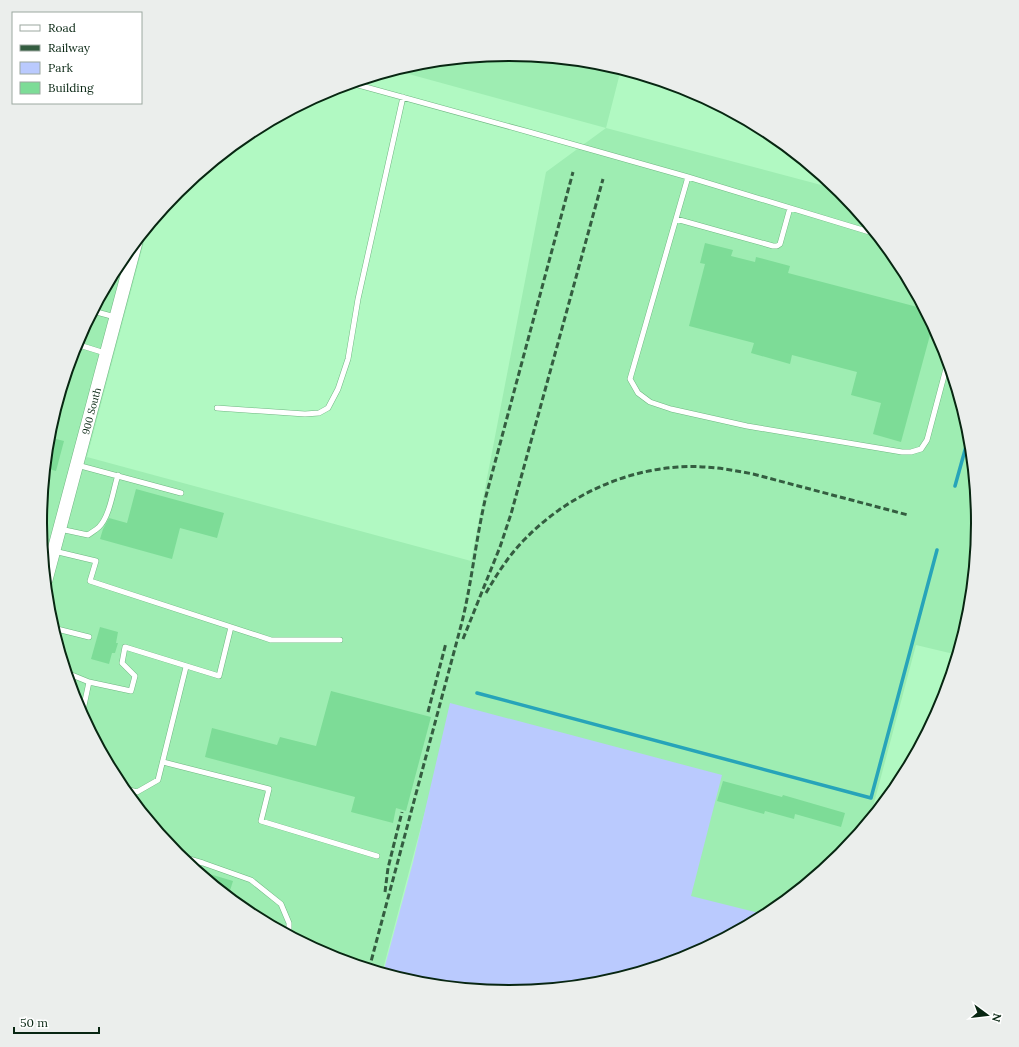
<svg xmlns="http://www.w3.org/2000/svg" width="1019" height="1047" font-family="Lora,serif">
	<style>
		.built { fill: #9eedb2 }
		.green { fill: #bacafe }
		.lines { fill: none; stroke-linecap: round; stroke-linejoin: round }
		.stream { stroke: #27a4b9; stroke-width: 3.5 }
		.building { fill: #7ddc97 }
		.service-casing { stroke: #70b682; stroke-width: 6 }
		.tertiary-casing { stroke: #70b682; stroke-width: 14 }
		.service { stroke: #fff; stroke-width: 5 }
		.tertiary { stroke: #fff; stroke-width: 13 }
		.rail { stroke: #345d40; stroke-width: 3; stroke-dasharray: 6 3; stroke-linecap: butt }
		.labels { text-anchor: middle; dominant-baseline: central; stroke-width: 4; stroke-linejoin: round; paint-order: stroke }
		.street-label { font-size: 10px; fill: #082612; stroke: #fff }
		.rim { fill: none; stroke: #082612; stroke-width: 2 }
	</style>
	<rect width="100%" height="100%" fill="#b1f9c2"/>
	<path class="built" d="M510,54L601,63L621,69L606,128L840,190L900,263L943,344L970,432L979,524L970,615L958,655L916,645L869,822L841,856L770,914L697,953L451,714L382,973L330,957L248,914L177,855L119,784L76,703L49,615L40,523L49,432L76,344L119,262L148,227L87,457L471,561L546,172L606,128L394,70L418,63Z"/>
	<path class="green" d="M450,703L722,775L691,896L767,915L689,957L601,984L509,993L418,984L383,973L413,862Z"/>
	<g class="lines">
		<path class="stream" d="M955,486L970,432
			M477,693L871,798L937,550"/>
	</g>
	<path class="building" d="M705,243L733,250L731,256L755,262L756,257L790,266L788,273L925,309L933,324L901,442L873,434L881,403L851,395L857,372L792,355L790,364L751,353L754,343L689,326L705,264L700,263Z
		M48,437L64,441L56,471L45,468Z
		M136,489L224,513L217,538L180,528L172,559L100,539L103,529L109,518L127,523Z
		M100,627L118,632L116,643H118L115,653H112L109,664L91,659Z
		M331,691L431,717L406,811L396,808L393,823L351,812L355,797L205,757L212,728L277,745L280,737L316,746Z
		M723,781L782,797L783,795L845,813L841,827L795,814L794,819L765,811L764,814L717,801Z
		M196,870L233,881L228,897L198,872Z"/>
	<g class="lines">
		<defs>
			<path id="service" d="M351,83L529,132L688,177L876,234
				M688,177L630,379L638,393L650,402L671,409L747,426L902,452H911L921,449L927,440L948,361
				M676,219L773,246H777L780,244L790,208
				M93,311L115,317
				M76,344L105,353
				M217,408L305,414L319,413L328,408L338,389L348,359L358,299L403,97
				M77,465L181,493
				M60,529L88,535C92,532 96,530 99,527C110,516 113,490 118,475
				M54,551L96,561L90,581L271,640H340
				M53,628L89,637
				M67,673L89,682L82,715
				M89,682L131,691L135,676L122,663L125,647L219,676L231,627
				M163,762L269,789L261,821L377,856
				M122,788L137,792L158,780L186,667
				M179,856L203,863L251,880L281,904L289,923V935"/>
			<g id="tertiary">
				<path id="s1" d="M46,580L136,242"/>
			</g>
		</defs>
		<use href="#service" class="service-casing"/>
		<use href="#tertiary" class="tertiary-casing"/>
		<use href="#service" class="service"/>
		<use href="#tertiary" class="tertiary"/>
		<path class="rail" d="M486,593C497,574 509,555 525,539C565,498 620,471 678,467C703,465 728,469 753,474L908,515
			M463,639L500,547L511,514L603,179
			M428,712L446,643
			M385,892L388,868L402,812
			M369,969L462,622C472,581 476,538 486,496L573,172"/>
	</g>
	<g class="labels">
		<g class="street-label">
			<text stroke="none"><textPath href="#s1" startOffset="175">900 South</textPath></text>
		</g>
	</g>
	<path d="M0 0H1019V1047H0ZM47 523a462 462 0 1 1 924 0a462 462 0 1 1-924 0Z" fill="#ebeeec" fill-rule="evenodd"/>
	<path class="rim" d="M47 523a462 462 0 1 1 924 0a462 462 0 1 1-924 0Z"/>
	<rect x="12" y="12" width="130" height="92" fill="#ffffff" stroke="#9ca8a0"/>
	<rect x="20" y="25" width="20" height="6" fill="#ffffff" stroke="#9ca8a0"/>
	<text x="48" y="32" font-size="12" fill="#082612">Road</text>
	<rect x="20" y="45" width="20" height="6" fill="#345d40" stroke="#9ca8a0"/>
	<text x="48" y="52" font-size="12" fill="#082612">Railway</text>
	<rect x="20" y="62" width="20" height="12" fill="#bacafe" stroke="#9ca8a0"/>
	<text x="48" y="72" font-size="12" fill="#082612">Park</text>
	<rect x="20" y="82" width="20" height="12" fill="#7ddc97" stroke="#9ca8a0"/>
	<text x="48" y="92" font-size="12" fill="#082612">Building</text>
	<g transform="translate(987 1015) rotate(105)" stroke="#ffffff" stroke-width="3" paint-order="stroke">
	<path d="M0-3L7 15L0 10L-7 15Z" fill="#082612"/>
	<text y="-6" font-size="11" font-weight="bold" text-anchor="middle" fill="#082612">N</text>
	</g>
	<path d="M14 1027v6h85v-6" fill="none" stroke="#082612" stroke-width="2"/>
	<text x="20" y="1027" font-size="12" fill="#082612" stroke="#ffffff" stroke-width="3" paint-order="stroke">50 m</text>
</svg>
